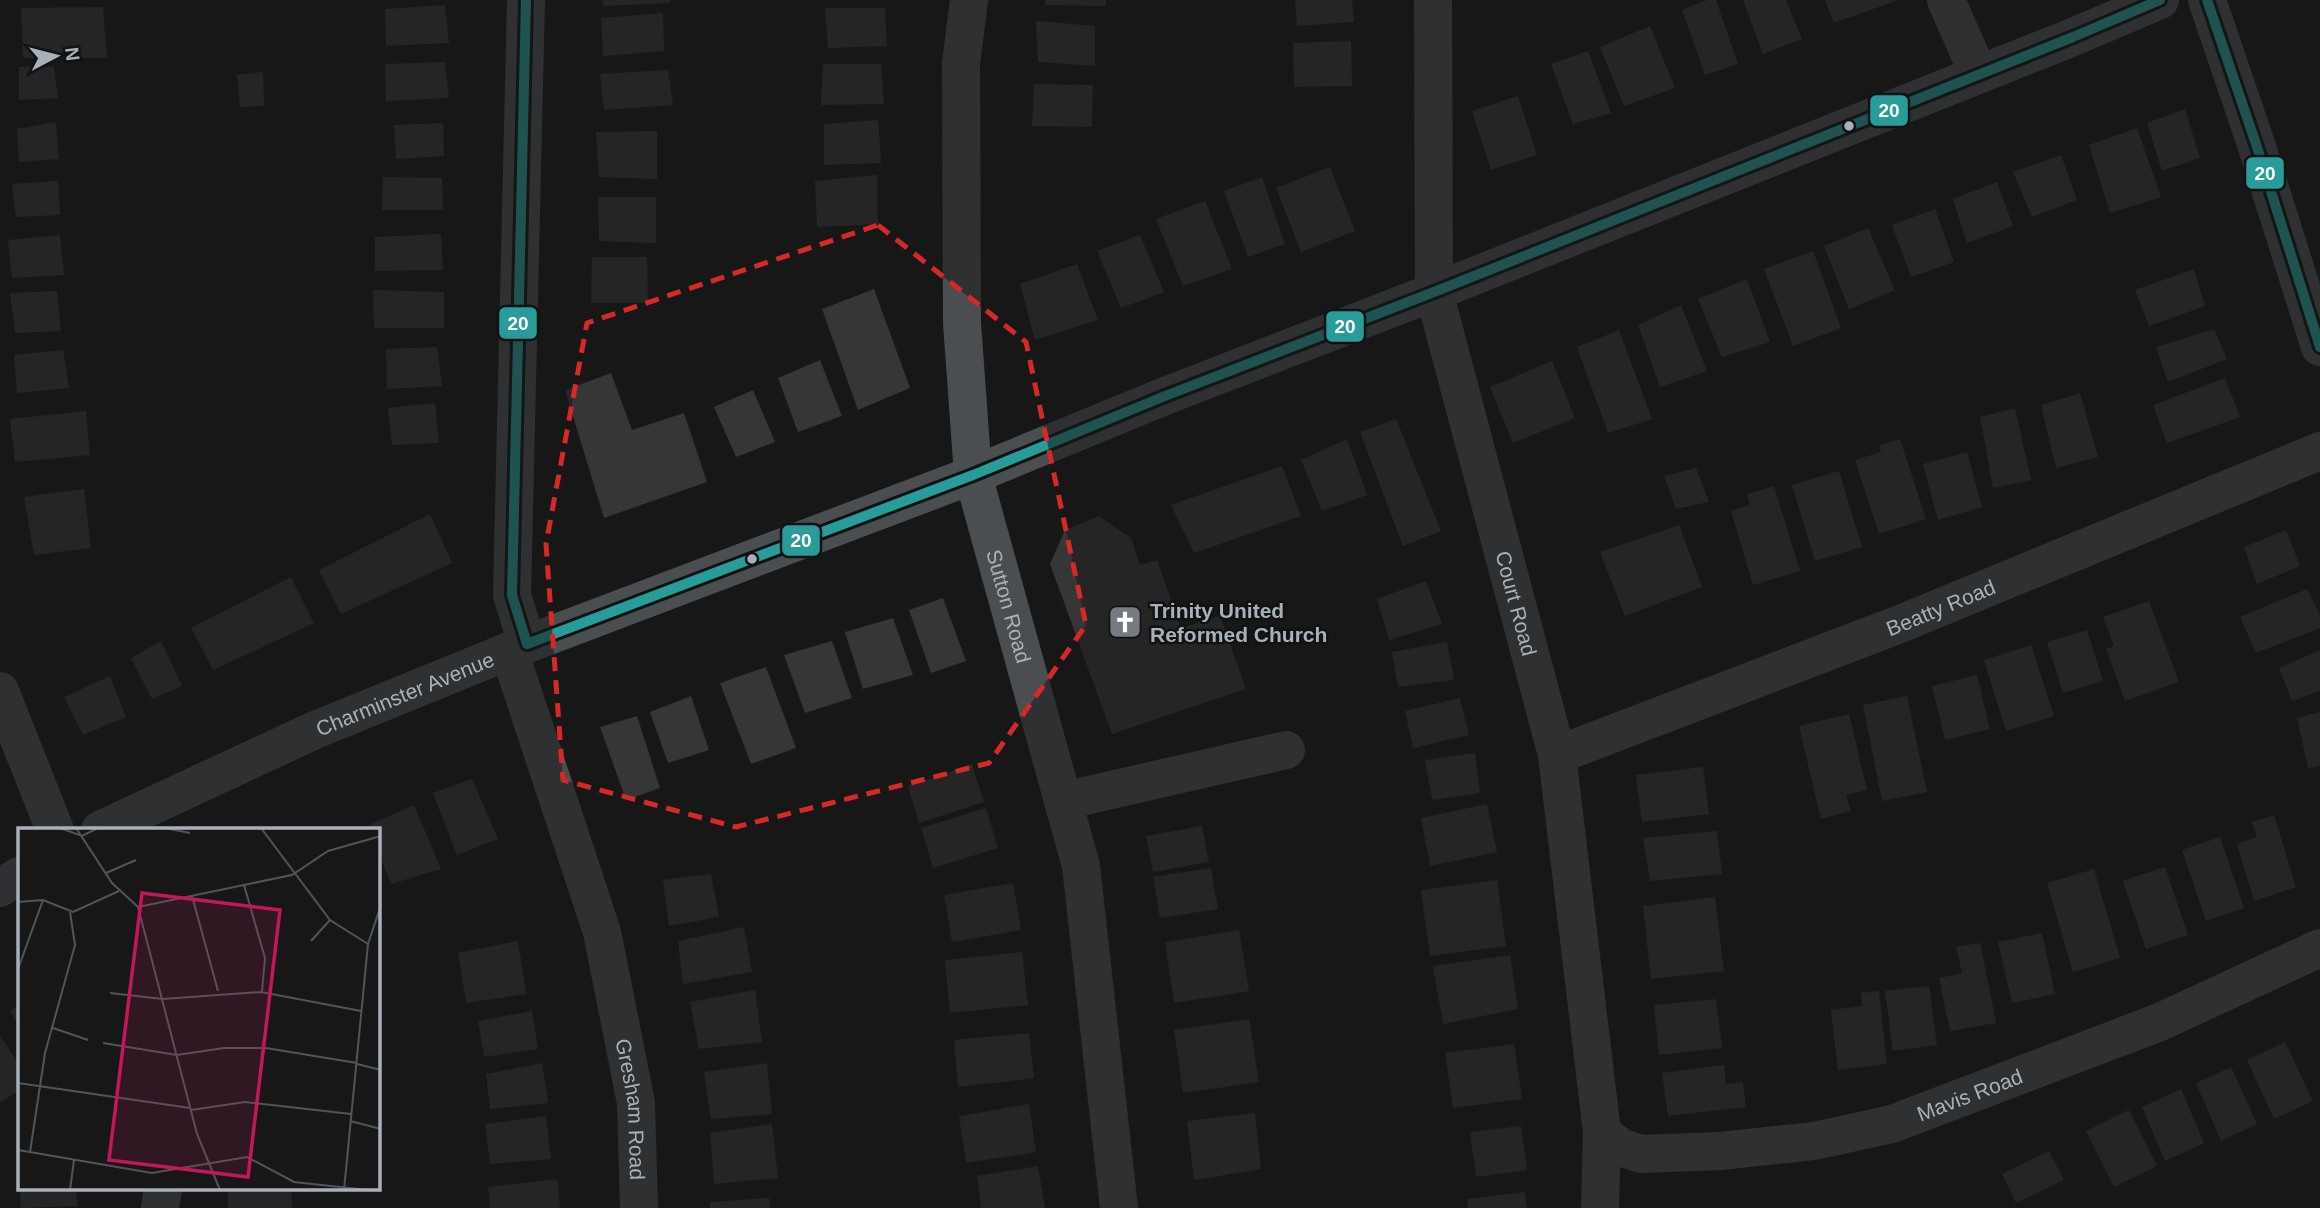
<svg xmlns="http://www.w3.org/2000/svg" width="2320" height="1208" font-family="Arial,sans-serif">
	<style>
		.building { fill: #353636 }
		.lines { fill: none; stroke-linecap: round; stroke-linejoin: round }
		.minor { stroke: #4b4e50; stroke-width: 38 }
		.bus-1-casing { stroke: #111213; stroke-width: 16 }
		.bus-1 { stroke: #289c99; stroke-width: 10 }
		.marked { fill: none; stroke: #d62828; stroke-width: 5; stroke-dasharray: 14 9; stroke-linejoin: round }
		.bus-dot { fill: #a8b1b9; stroke: #111213; stroke-width: 2.5 }
		.labels { text-anchor: middle; dominant-baseline: central; stroke-width: 5; stroke-linejoin: round; paint-order: stroke }
		.street-label { font-size: 21px; fill: #a8b1b9; stroke: #111213 }
		.poi-label { font-size: 21px; font-weight: bold; fill: #a8b1b9; stroke: #111213; text-anchor: start }
		.inset-road { fill: none; stroke: #515558; stroke-width: 2 }
		.view { fill: #c2185b; fill-opacity: 0.15; stroke: #c2185b; stroke-width: 3.5 }
		.inset-edge { fill: none; stroke: #a8b1b9; stroke-width: 3.5 }
		.line-badge { stroke: #111213; stroke-width: 2.5 }
		.badge-label { font-size: 19px; text-anchor: middle; font-weight: bold; fill: #fff }
	</style>
	<rect width="100%" height="100%" fill="#171717"/>
	<path class="building" d="M603,0H670V3L603,6Z
		M1045,0H1106V6L1045,5Z
		M1295,0H1352L1354,22L1297,26Z
		M1707,0H1716L1738,64L1705,75L1682,10Z
		M1743,0H1786L1802,39L1763,54Z
		M1825,0H1898L1834,23Z
		M445,5L449,43L386,46L385,9Z
		M103,7L107,58H23L21,8Z
		M825,8H885L887,46L828,48Z
		M663,13L664,51L603,56L601,18Z
		M1036,21L1095,26V66L1038,62Z
		M1650,26L1675,88L1624,106L1600,47Z
		M1351,41L1352,86L1294,87L1293,43Z
		M1588,51L1611,113L1573,124L1551,64Z
		M445,62L449,98L386,101L385,64Z
		M823,64H881L884,104L821,105Z
		M19,67H54L58,98L19,100Z
		M668,70L673,105L604,110L600,74Z
		M263,72L264,106L240,107L237,75Z
		M1034,84L1093,85L1092,127L1032,126Z
		M1518,96L1537,155L1491,170L1472,111Z
		M2185,109L2200,158L2162,171L2147,123Z
		M878,120L881,163L824,165V124Z
		M56,122L59,159L19,162L17,129Z
		M443,123L444,156L396,159L394,125Z
		M2137,128L2161,197L2110,213L2089,145Z
		M657,131V179L599,177L596,132Z
		M2061,155L2077,200L2032,217L2013,172Z
		M1330,167L1355,231L1301,252L1276,188Z
		M877,175L878,224L817,227L815,181Z
		M383,177L442,178L443,210H382Z
		M1262,177L1285,244L1248,257L1224,191Z
		M58,181L60,215L16,217L12,184Z
		M1997,182L2013,226L1967,243L1953,199Z
		M598,197H656V243L599,241Z
		M1205,201L1232,269L1183,286L1156,219Z
		M1935,209L1954,262L1911,277L1892,225Z
		M1868,228L1895,290L1849,309L1824,246Z
		M441,234L443,270L375,271V237Z
		M60,235L64,275L12,278L8,240Z
		M1140,235L1164,292L1121,308L1097,251Z
		M1813,251L1841,328L1793,346L1764,269Z
		M592,257H647L648,303H591Z
		M1077,264L1098,320L1035,340L1020,284Z
		M2194,269L2205,306L2149,326L2135,290Z
		M1747,279L1770,342L1722,357L1698,299Z
		M874,289L910,388L858,410L822,309Z
		M373,290L444,292V328H374Z
		M57,291L61,331L15,333L10,293Z
		M1681,305L1707,371L1660,387L1638,325Z
		M2214,329L2227,359L2168,382L2156,347Z
		M1619,330L1652,419L1608,433L1577,347Z
		M437,347L442,386L387,389L386,349Z
		M63,350L69,388L17,393L14,355Z
		M820,360L842,416L798,432L778,378Z
		M1552,361L1575,418L1513,443L1490,387Z
		M611,373L632,430L684,413L707,482L604,518L565,390Z
		M2225,378L2240,417L2167,443L2153,405Z
		M753,390L775,442L736,457L714,407Z
		M2080,393L2098,457L2056,468L2041,405Z
		M435,403L439,443L392,445L388,408Z
		M2015,408L2031,480L1993,488L1980,417Z
		M86,411L90,455L15,462L10,419Z
		M1396,419L1441,531L1403,546L1360,432Z
		M1347,439L1367,495L1322,511L1301,460Z
		M1900,439L1926,519L1879,534L1855,460L1881,452L1879,445Z
		M1967,452L1982,507L1938,520L1923,464Z
		M1282,466L1301,516L1194,553L1171,505Z
		M1696,468L1709,502L1676,509L1664,476Z
		M1839,471L1862,547L1815,561L1792,485Z
		M1774,486L1800,571L1753,585L1731,511L1750,505L1747,494Z
		M84,489L91,548L34,555L24,497Z
		M430,514L452,563L341,614L319,570Z
		M1099,516L1131,538L1140,565L1157,560L1181,628L1220,616L1246,689L1112,734L1050,564L1065,530Z
		M1679,525L1702,587L1625,616L1600,552Z
		M2286,530L2300,566L2257,584L2244,547Z
		M291,577L314,623L213,670L191,628Z
		M1426,581L1442,624L1389,640L1377,599Z
		M2307,589L2320,615V628L2256,653L2240,617Z
		M943,598L966,661L931,673L909,610Z
		M2149,601L2179,682L2125,701L2106,649L2114,646L2103,617Z
		M893,618L913,675L863,689L845,632Z
		M2087,630L2103,681L2063,693L2047,642Z
		M161,641L182,686L152,699L131,658Z
		M832,641L852,698L805,713L784,655Z
		M1447,642L1454,680L1398,687L1392,652Z
		M2031,645L2054,716L2006,731L1984,660Z
		M2320,650V691L2292,701L2279,668Z
		M766,667L796,748L751,764L720,683Z
		M1977,675L1990,729L1945,740L1932,686Z
		M110,676L126,717L83,735L64,697Z
		M691,696L709,750L668,763L650,712Z
		M1907,696L1927,792L1882,801L1863,705Z
		M1460,698L1469,735L1413,748L1405,711Z
		M2320,712V766L2308,768L2297,718Z
		M1849,714L1867,790L1846,795L1851,811L1821,819L1799,726Z
		M637,716L660,788L626,800L600,727Z
		M1475,753L1480,793L1432,800L1425,760Z
		M972,765L984,802L919,823L908,786Z
		M1703,767L1709,814L1642,822L1636,775Z
		M472,779L498,839L457,855L433,793Z
		M1487,804L1497,852L1430,866L1421,818Z
		M414,805L441,869L391,884L378,852V830H369L367,826Z
		M986,808L998,848L933,868L921,828Z
		M2274,815L2296,887L2254,901L2237,844L2257,837L2252,822Z
		M1202,826L1209,862L1153,872L1146,836Z
		M1717,831L1722,874L1650,881L1643,838Z
		M2220,837L2244,908L2206,921L2182,850Z
		M2165,867L2188,935L2146,949L2123,881Z
		M1211,868L1218,909L1160,918L1153,877Z
		M2094,869L2120,958L2073,972L2047,883Z
		M711,874L719,917L669,926L663,880Z
		M1497,880L1506,946L1430,956L1421,890Z
		M1013,883L1021,930L952,942L944,895Z
		M1715,897L1724,971L1651,979L1643,906Z
		M744,927L752,972L683,984L678,941Z
		M1239,930L1249,991L1174,1003L1165,942Z
		M2042,933L2055,994L2012,1003L1998,942Z
		M518,941L526,994L466,1003L458,953Z
		M1980,943L1996,1023L1950,1031L1939,978L1962,973L1956,947Z
		M1022,952L1028,1005L950,1013L945,960Z
		M1510,955L1518,1009L1443,1024L1433,966Z
		M1929,986L1937,1045L1893,1051L1885,991Z
		M755,990L762,1042L699,1049L690,1002Z
		M1879,991L1887,1064L1838,1070L1831,1010L1862,1006L1861,993Z
		M1716,999L1722,1048L1659,1055L1654,1005Z
		M19,1005V1027L10,1011Z
		M532,1011L538,1049L484,1057L478,1021Z
		M1249,1019L1259,1082L1183,1093L1174,1030Z
		M1029,1033L1034,1078L958,1087L954,1040Z
		M0,1035L19,1065V1091L0,1102Z
		M2285,1042L2313,1101L2274,1119L2247,1060Z
		M1514,1044L1522,1099L1453,1108L1445,1053Z
		M542,1063L548,1103L490,1109L486,1074Z
		M767,1063L772,1114L711,1119L704,1072Z
		M1724,1065L1726,1084L1743,1082L1746,1107L1668,1116L1662,1073Z
		M2231,1067L2257,1124L2221,1141L2196,1083Z
		M2181,1089L2204,1143L2165,1161L2142,1107Z
		M1029,1104L1036,1152L966,1163L959,1116Z
		M2129,1110L2157,1166L2114,1187L2086,1131Z
		M1255,1113L1261,1169L1194,1180L1187,1121Z
		M546,1116L551,1159L490,1164L485,1124Z
		M772,1124L778,1178L714,1184L710,1133Z
		M1521,1126L1527,1170L1476,1177L1470,1132Z
		M2049,1151L2064,1180L2016,1203L2002,1174Z
		M1038,1166L1045,1208H981L977,1176Z
		M557,1179L560,1208H490L488,1187Z
		M20,1189H76L78,1206L21,1208Z
		M228,1189H291L292,1208H228Z
		M1525,1192L1527,1208H1468L1467,1199Z
		M769,1198L770,1208H710V1202Z"/>
	<g class="lines">
		<g class="minor">
			<path d="M526,0L512,595L527,644"/>
			<path id="s1" d="M969,0L961,63L962,323L973,475L1081,866L1119,1208"/>
			<path id="s2" d="M1433,0L1434,292L1557,755L1602,1132L1600,1208"/>
			<path d="M1946,0L1978,73"/>
			<path d="M2207,0L2256,144L2320,347"/>
			<path id="s3" d="M509,651L602,932L636,1103L639,1208"/>
			<path d="M0,691L55,830"/>
			<path id="s4" d="M1557,755L1900,624L2320,451"/>
			<path d="M1063,801L1286,750"/>
			<path id="s5" d="M100,830L315,730L509,651L973,475L1165,396L1434,292L2073,37L2160,0"/>
			<path d="M0,888L19,876"/>
			<path id="s6" d="M1602,1132L1620,1147L1641,1154L1720,1151L1814,1141L1892,1124L2160,1022L2320,948"/>
			<path d="M160,1208L163,1189"/>
		</g>
		<defs>
			<path id="bus-1" d="M526,0L512,595L527,644
				M2207,0L2256,144L2320,347
				M527,644L973,475L1165,396L1434,292L2073,37L2160,0"/>
		</defs>
		<use href="#bus-1" class="bus-1-casing"/>
		<use href="#bus-1" class="bus-1"/>
	</g>
	<path d="M0 0H2320V1208H0ZM878,225L1026,342L1086,625L989,763L736,827L563,780L546,544L587,323Z" fill="#171717" fill-opacity=".55" fill-rule="evenodd"/>
	<path class="marked" d="M878,225L1026,342L1086,625L989,763L736,827L563,780L546,544L587,323Z"/>
	<defs>
		<symbol id="church-square" viewBox="-11 -11 22 22"><rect x="-9" y="-9" width="18" height="18" rx="4" fill="#757b80" stroke="#111213"/><path d="M-1.2-6h2.4v3.5h3.3v2.4h-3.3V6h-2.4V-.1h-3.3v-2.4h3.3Z" fill="#fff"/></symbol>
	</defs>
	<g fill-rule="evenodd">
		<use href="#church-square" x="1106" y="603" width="38" height="38"/>
	</g>
	<g class="bus-dot">
		<circle cx="1849" cy="126" r="6"/>
		<circle cx="752" cy="559" r="6"/>
	</g>
	<g class="labels">
		<g class="street-label">
			<text stroke="none"><textPath href="#s2" startOffset="614">Court Road</textPath></text>
			<text stroke="none"><textPath href="#s1" startOffset="612">Sutton Road</textPath></text>
			<text stroke="none"><textPath href="#s4" startOffset="411">Beatty Road</textPath></text>
			<text stroke="none"><textPath href="#s5" startOffset="334">Charminster Avenue</textPath></text>
			<text stroke="none"><textPath href="#s6" startOffset="382">Mavis Road</textPath></text>
			<text stroke="none"><textPath href="#s3" startOffset="476">Gresham Road</textPath></text>
		</g>
		<g class="poi-label">
			<text x="1150" y="610">Trinity United<tspan x="1150" dy="24">Reformed Church</tspan></text>
		</g>
	</g>
	<g transform="translate(18 828)">
		<rect width="362" height="362" fill="#171717"/>
		<path class="inset-road" d="M42,0L64,8L80,0M58,0L94,55L120,79L179,306L202,362M147,0L172,5M243,0L312,92L350,116M88,45L118,32M226,57L247,130L244,163M174,68L200,163M0,74L25,72L55,84L101,63M120,79L274,47L310,23L363,8M293,113L312,92M0,141L25,72M92,165L145,171L243,164L343,183M35,200L70,212M85,215L159,227L206,220H248L339,235M339,236L363,242M0,255L172,280M173,282L227,274L333,286M332,293L363,301M0,322L134,345L229,329L276,354L350,362M12,324L27,225L57,117L52,84M52,362L56,332M326,362L350,116L363,77"/>
		<path class="view" d="M124,65L262,82L230,349L91,332Z"/>
		<rect width="362" height="362" class="inset-edge"/>
	</g>
	<g class="line-badge">
		<rect x="1869" y="94" width="40" height="33" rx="7" fill="#289c99"/>
		<rect x="2245" y="156" width="40" height="34" rx="7" fill="#289c99"/>
		<rect x="498" y="306" width="40" height="34" rx="7" fill="#289c99"/>
		<rect x="1325" y="310" width="40" height="33" rx="7" fill="#289c99"/>
		<rect x="781" y="524" width="40" height="33" rx="7" fill="#289c99"/>
	</g>
	<g class="badge-label">
		<text x="1889" y="117">20</text>
		<text x="2265" y="180">20</text>
		<text x="518" y="330">20</text>
		<text x="1345" y="333">20</text>
		<text x="801" y="547">20</text>
	</g>
	<g transform="translate(56 56) rotate(83)" stroke="#111213" stroke-width="5" paint-order="stroke">
	<path d="M0-5L12 26L0 18L-12 26Z" fill="#a8b1b9"/>
	<text y="-10" font-size="19" font-weight="bold" text-anchor="middle" fill="#a8b1b9">N</text>
	</g>
</svg>
